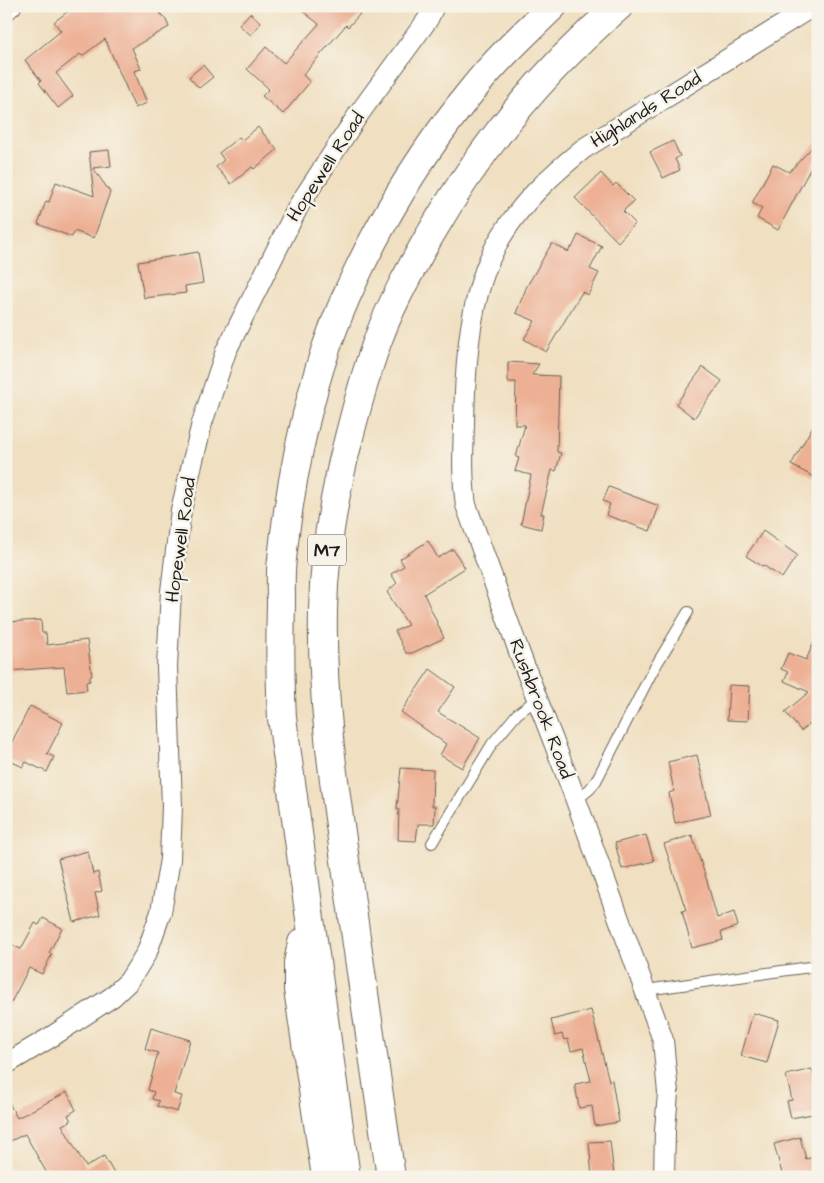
<svg xmlns="http://www.w3.org/2000/svg" width="824" height="1183" font-family="'Architects Daughter',sans-serif">
	<style>
		.building { fill: #edb094 }
		.lines { fill: none; stroke-linecap: round; stroke-linejoin: round }
		.lane-casing { stroke: #666055; stroke-width: 12 }
		.street-casing { stroke: #666055; stroke-width: 22 }
		.highway-casing { stroke: #666055; stroke-width: 30 }
		.lane { stroke: #fff; stroke-width: 10 }
		.street { stroke: #fff; stroke-width: 20 }
		.highway { stroke: #fff; stroke-width: 28 }
		.labels { text-anchor: middle; dominant-baseline: central; stroke-width: 5; stroke-linejoin: round; paint-order: stroke }
		.shield { fill: #f7f3e8; stroke: #5e5c59; stroke-width: 1 }
		.shield-label { font-size: 18px; font-weight: bold; fill: #1c1c1c }
		.street-label { font-size: 19px; fill: #1c1c1c; stroke: #f7f3e8 }
	</style>
	<rect width="100%" height="100%" fill="#f7f3e8"/>
	<filter id="ink" filterUnits="userSpaceOnUse"><feTurbulence type="fractalNoise" baseFrequency=".02" numOctaves="2"/><feDisplacementMap in="SourceGraphic" scale="10" xChannelSelector="R" yChannelSelector="G"/><feConvolveMatrix kernelMatrix="1 2 1 2 8 2 1 2 1" color-interpolation-filters="sRGB"/></filter>
	<filter id="wash" filterUnits="userSpaceOnUse"><feTurbulence type="fractalNoise" baseFrequency=".0096" numOctaves="4" result="noise"/><feDisplacementMap in="SourceGraphic" scale="20" xChannelSelector="R" yChannelSelector="G"/><feGaussianBlur stdDeviation="1.12" result="paint"/><feColorMatrix in="noise" values="0 0 0 0 0 0 0 0 0 0 0 0 0 0 0 0 0 1.4 0 .05"/><feComposite in="paint" operator="in"/></filter>
	<g filter="url(#wash)">
		<rect width="100%" height="100%" fill="#f0dfc0"/>
		<g id="blocks">
			<path class="building" d="M75,6H154L166,20L169,27L132,48L141,69L134,71L147,103L135,108L105,39L82,56L80,54L56,73L73,96L58,108L39,83L41,81L25,60L61,31L54,22Z
				M296,6H351L360,14L348,27L346,25L303,75L310,82L283,114L262,96L269,89L247,69L266,47L284,63L319,24Z
				M250,13L261,23L251,35L239,25Z
				M203,65L213,77L199,88L189,77Z
				M258,127L277,150L254,169L252,167L231,184L216,167L224,160L219,153L239,137L242,140Z
				M673,141L680,156L675,159L680,170L663,178L650,152Z
				M818,141V154L778,230L757,218L762,208L752,203L773,164L789,172Z
				M109,150L111,166L93,168L110,192L94,238L74,231L72,237L38,224L46,201L49,202L56,182L94,196L89,152Z
				M601,173L613,186L616,183L634,201L623,211L635,223L618,242L575,198Z
				M578,235L602,246L590,269L599,273L588,295L582,292L546,352L524,339L535,321L516,313L527,286L552,243L568,252L571,247L572,248Z
				M198,252L203,283L185,286L186,293L144,298L138,262Z
				M508,362L539,364L532,375L559,376L557,452L561,453L556,471L552,470L541,514H544L541,529L521,524L531,475L515,471L519,458L516,457L525,425H515L516,382H508Z
				M703,367L722,381L694,418L676,404Z
				M818,417V479L791,465Z
				M609,487L659,506L650,531L606,515L610,504L603,501Z
				M763,531L797,555L782,578L763,565L762,566L746,556Z
				M428,541L438,558L453,549L465,568L424,594L444,638L412,653H406L395,631L408,625L387,592L397,583L391,574L404,566L400,559Z
				M41,620L42,633H46L47,645L87,640L92,676H90V681L86,682L87,690L67,692L64,667L8,671L6,622Z
				M818,633V717L801,731L785,712L809,692L784,681L788,672L781,669L788,653L806,660Z
				M430,669L455,687L438,712L480,738L462,768L440,755L446,744L401,712Z
				M729,685L750,686L748,721L727,720Z
				M30,706L63,723L47,754L54,757L47,772L26,762L23,767L6,759V754Z
				M697,755L711,815L675,823L669,793L674,791L668,762Z
				M401,768L433,770L432,806H435L434,824H418L416,841L398,840L399,809H397Z
				M646,835L654,861L622,869L615,843Z
				M692,835L707,881L717,918L734,912L738,926L721,932L723,940L692,948L682,911L686,910L664,844Z
				M88,851L93,874L98,872L102,891L95,893L100,915L74,922L58,859Z
				M43,918L62,928L49,953L52,954L42,974L29,968L6,1012V957L12,945L21,949L35,923L39,925Z
				M591,1010L609,1081L612,1080L619,1122L595,1126L592,1106L579,1108L575,1084L591,1081L583,1048L571,1051L568,1039L564,1040L562,1034L555,1036L551,1020Z
				M753,1013L779,1020L767,1063L741,1056Z
				M151,1028L190,1040L174,1094L182,1096L177,1112L157,1106L159,1101L152,1099L154,1092L148,1090L158,1053L145,1049Z
				M812,1069L818,1094V1113L791,1118L787,1101L792,1100L786,1075Z
				M67,1092L76,1110L68,1115L71,1121L62,1125L86,1167L104,1156L116,1177H49L25,1134L6,1143V1097L17,1118Z
				M800,1137L806,1159L818,1156V1177H783L774,1144Z
				M610,1141L614,1175L613,1177H592L589,1142Z"/>
		</g>
	</g>
	<g filter="url(#ink)">
		<use href="#blocks" fill-opacity="0" stroke="#666055" stroke-width="1"/>
		<g class="lines">
			<defs>
				<path id="lane" d="M576,800L590,789L596,781L652,672L688,612
					M432,843L492,744L517,714L537,699
					M646,990L817,966"/>
				<path id="street" d="M6,10L11,6
					M6,1064L51,1037L112,997L129,981L147,952L161,912L170,859L172,806L167,667L171,591L181,510L202,423L226,351L299,205L358,115L428,19L434,6
					M664,1177L665,1130L668,1093L663,1040L573,792L521,657L466,505C462,478 463,452 464,425C465,366 469,289 501,237C522,202 551,175 583,149L813,6"/>
				<path id="highway" d="M302,943L298,963V989L326,1177
					M346,1177L282,718C280,679 280,641 281,603C281,589 280,574 282,559C288,501 299,441 315,384C343,282 406,171 473,89C497,59 525,33 553,6
					M391,1177C376,1078 362,980 348,881C335,791 321,701 323,610C324,553 334,496 348,441C357,406 366,371 379,337C392,302 411,268 430,235C480,148 543,71 619,6"/>
			</defs>
			<use href="#lane" class="lane-casing"/>
			<use href="#street" class="street-casing"/>
			<use href="#highway" class="highway-casing"/>
			<use href="#lane" class="lane"/>
			<use href="#street" class="street"/>
			<use href="#highway" class="highway"/>
		</g>
	</g>
	<g class="labels">
		<rect class="shield" x="308" y="534.5" width="38" height="31" rx="4"/>
		<g class="shield-label">
			<text x="327" y="550">M7</text>
		</g>
		<g class="street-label">
			<text transform="translate(646 110) rotate(-32)">Highlands Road</text>
			<text transform="translate(326 167) rotate(-57)">Hopewell Road</text>
			<text transform="translate(181 540) rotate(-82)">Hopewell Road</text>
			<text transform="translate(541 709) rotate(69)">Rushbrook Road</text>
		</g>
	</g>
	<rect width="824" height="1183" fill="none" stroke="#f7f3e8" stroke-width="25"/>
</svg>
